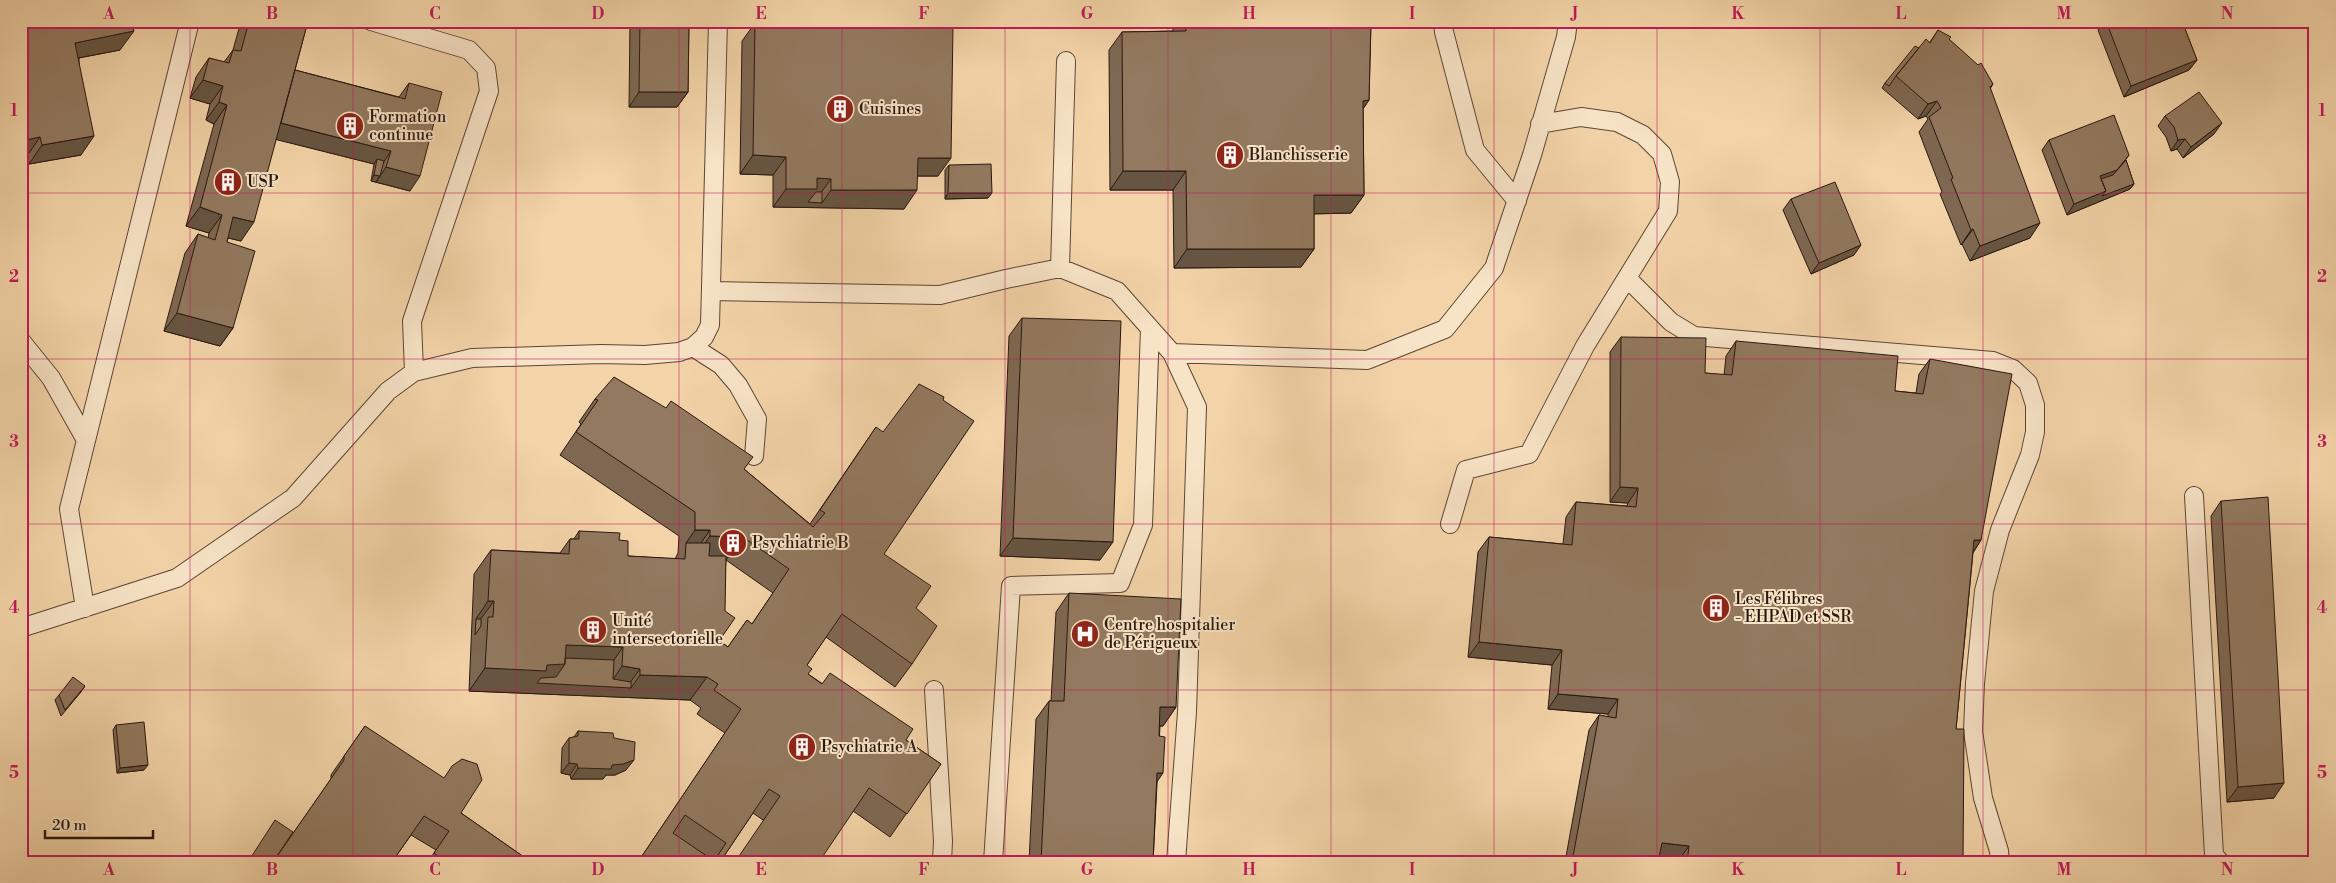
<svg xmlns="http://www.w3.org/2000/svg" width="2336" height="883" font-family="'Libre Bodoni',serif">
	<style>
		.lines { fill: none; stroke-linecap: round; stroke-linejoin: round }
		.service-casing { stroke: #5c4635; stroke-width: 20 }
		.service { stroke: #f7e3c6; stroke-width: 18 }
		.wall { fill: #7e6852; stroke: #29170f; fill-rule: evenodd }
		.shaded-wall { fill: #665542; stroke: #29170f }
		.building { fill: #92795f; stroke: #29170f; fill-rule: evenodd }
		.grid { fill: none; stroke: #c2185b; stroke-width: 1; stroke-opacity: 0.55 }
		.labels { text-anchor: middle; dominant-baseline: central; stroke-width: 4; stroke-linejoin: round; paint-order: stroke }
		.poi-label { font-size: 16px; fill: #29170f; stroke: #f7e3c6; text-anchor: start }
		.neatline { fill: none; stroke: #c2185b; stroke-width: 2 }
		.grid-label { font-size: 16px; text-anchor: middle; font-weight: bold; fill: #c2185b }
	</style>
	<rect width="100%" height="100%" fill="#f3d4a8"/>
	<filter id="stains"><feTurbulence type="fractalNoise" baseFrequency=".004" numOctaves="4"/><feColorMatrix values="0 0 0 0 .2 0 0 0 0 .09 0 0 0 0 .02 0 0 0 .5 -.17"/></filter>
	<radialGradient id="worn" r=".72"><stop offset=".6" stop-color="#630" stop-opacity="0"/><stop offset="1" stop-color="#630" stop-opacity=".3"/></radialGradient>
	<g class="lines">
		<defs>
			<path id="service" d="M371,21L469,50L486,68L489,91L412,321L414,372
				M1443,21L1444,32L1475,150L1517,201
				M1060,268L1066,61
				M1627,278L1671,322L1694,336L1993,361L2013,369L2028,383L2035,405V432L2030,455L2000,530L1984,591L1975,683L1973,731L1983,798L1999,851L2000,862
				M711,291L940,295L1006,279L1060,268L1117,291L1172,353L1367,360L1445,329L1494,268L1532,155L1566,37L1568,21
				M21,341L51,378L86,440
				M693,347L721,365L738,385L757,419L754,456
				M1172,353L1197,407L1187,712L1176,862
				M2194,496L2214,855L2220,862
				M1450,524L1466,470L1529,454L1585,346L1668,211L1670,182L1662,154L1643,135L1617,122L1581,117L1540,124
				M85,608L69,509L190,21
				M21,628L177,578L293,498L388,391L414,372L472,358L601,354L645,355L679,352L693,347L704,337L710,325L718,21
				M934,690L943,841L942,862
				M993,862L1011,586L1120,583L1143,525L1150,328"/>
		</defs>
		<use href="#service" class="service-casing"/>
		<use href="#service" class="service"/>
	</g>
	<path class="wall" d="M21,21L120,50L79,58L81,155L29,164L27,156Z
		M241,21H308L295,70L399,97L409,83L410,191L371,181L374,164L276,139L241,241L228,238L227,242L233,328L220,346L164,331L185,253L198,234L208,238L209,233L186,226L214,124L206,120L210,104L190,98L196,77L209,58L224,62L233,50Z
		M630,21H689L688,92L677,107H629Z
		M776,21H920L938,176H918L904,209L773,207V175L740,174L742,41L755,23H776Z
		M1173,21H1371L1369,100L1363,109L1364,195L1351,213L1314,214V249L1301,267L1174,268L1173,190H1110L1109,50L1122,32L1173,31Z
		M2104,21H2182L2197,60L2189,70L2124,97L2098,30Z
		M1938,30L1949,39L1993,84L1990,89L2030,238L1970,261L1962,244L1961,245L1940,194L1942,192L1919,132L1928,119L1926,116L1918,119L1882,88L1885,83L1919,48L1930,42Z
		M2165,116L2214,134L2183,158L2177,149L2171,151L2166,137L2158,126Z
		M2049,140L2126,160L2134,184L2130,189L2067,215L2042,150Z
		M949,165L988,198L945,199V170Z
		M1791,199L1854,255L1811,274L1783,210Z
		M1022,318L1100,560L1000,556L1009,336Z
		M1621,337L1705,373L1724,375L1726,356L1736,341L1895,391L1916,393L1919,374L1930,359L1981,540L1973,553L1956,729L1963,862H1678V861L1659,859L1658,862H1565L1589,730L1599,715L1608,717V714L1548,709L1552,665L1468,657L1478,552L1489,537L1563,544L1566,517L1576,502L1627,506L1628,503L1610,502V352Z
		M595,399L744,469L810,524L876,427L884,554L916,608L912,664L895,687L826,637L807,665L808,674L941,764L890,837L853,811L763,820L753,813L720,862H638L725,733L697,714L701,708L690,700L469,691L474,574L491,550L560,553L570,539H574L579,531L619,540L628,556L675,559L678,553L679,536L560,455L581,424L579,422ZM726,560L773,593L752,624L747,620L728,647L720,641Z
		M2221,501L2274,798L2227,802L2211,516Z
		M1069,593L1176,707L1163,726H1160L1153,862H1029L1036,719L1049,701H1051L1056,612Z
		M85,686L81,692L61,716L55,700L59,695Z
		M116,725L144,770L117,773L113,730Z
		M365,726L461,813L531,862H428L436,850L411,835L392,862H273L331,779V775Z
		M578,731L614,738L626,770L615,775H606L603,779H571L570,775L561,773L562,748L569,738L574,737Z"/>
	<path class="shaded-wall" d="M134,31L120,50L62,61L75,43Z
		M2197,60L2189,70L2124,97L2131,86Z
		M203,80L223,86L210,104L190,98Z
		M639,92H688L677,107H629Z
		M1369,100L1356,118L1363,101Z
		M1937,101L1926,116L1918,119L1928,104Z
		M219,102L227,105L214,124L206,120Z
		M280,123L391,151L381,166L377,159L374,164L270,138Z
		M2222,123L2214,134L2183,158L2191,147Z
		M94,136L81,155L29,164L42,145Z
		M40,137L27,156L21,157V141Z
		M2185,139L2177,149L2171,151L2178,140Z
		M753,155L786,157L773,175L740,174Z
		M2129,155L2122,165L2109,180L2098,185L2100,176Z
		M918,158H951L938,176H905Z
		M386,167L420,176L410,191L376,182Z
		M1123,171H1186L1173,190H1110Z
		M374,175L380,176L376,182L371,181Z
		M817,178L831,179L818,197L822,203L831,190H917L904,209L773,207L786,189Z
		M2134,184L2130,189L2067,215L2074,204L2106,191Z
		M948,193H992L988,198L945,199Z
		M1314,195H1364L1351,213L1301,214Z
		M200,207L222,215L209,233L186,226Z
		M233,217L254,222L241,241L220,236Z
		M2040,223L2030,238L1970,261L1980,246Z
		M1973,229L1962,244L1961,245L1971,230Z
		M1861,245L1854,255L1811,274L1819,263Z
		M1187,249H1314L1301,267L1174,268Z
		M177,313L233,328L220,346L164,331Z
		M1620,487L1638,488L1628,503L1610,502Z
		M695,530H710L694,553L686,543Z
		M710,536L743,537L726,560H693Z
		M1013,538L1113,542L1100,560L1000,556Z
		M1974,540H1981L1971,555Z
		M488,601H494L477,624L476,619Z
		M1479,642L1562,650L1552,665L1468,657Z
		M566,645L623,647L607,670L608,687L622,666L640,669L627,687L631,688L640,675L707,677L690,700L469,691L485,668L547,665Z
		M1558,694L1618,699L1608,714L1548,709Z
		M1160,707H1176L1163,726L1147,725Z
		M634,760L626,770L615,775H606L603,779H571L578,768L612,765Z
		M569,763L577,764L570,775L561,773Z
		M148,765L144,770L117,773L120,768Z
		M1157,773H1163L1150,792Z
		M2284,783L2274,798L2227,802L2238,787Z
		M1662,843L1689,846L1678,861L1651,858Z"/>
	<path class="building" d="M21,21H131L134,31L75,43L94,136L42,145L40,137L21,141Z
		M249,21H308L254,222L233,217L227,242L255,251L233,328L177,313L198,234L215,240L222,215L200,207L227,105L219,102L223,86L203,80L209,58L229,63L233,50L241,51Z
		M640,21H689L688,92H639Z
		M788,21H920V24L953,25L951,158H918L917,190H831V179L817,178V189H786V157L753,155L755,23H788Z
		M1186,21H1371L1369,100L1363,101L1364,195H1314V249H1187L1186,171H1123L1122,32L1186,31Z
		M2106,21H2182L2197,60L2131,86Z
		M1938,30L1951,37L1949,39L1978,65L1981,63L1993,84L1990,87L2040,223L1980,246L1973,229L1971,230L1951,179L1953,178L1929,117L1941,108L1937,101L1928,104L1896,76L1926,39L1930,43Z
		M1915,46L1919,48L1896,76L1889,86L1885,83Z
		M295,70L405,99L409,83L442,92L420,176L386,167L391,151L281,123Z
		M2199,92L2222,123L2191,147L2185,139L2178,140L2174,127L2165,116Z
		M2114,115L2129,155L2117,170L2100,176L2106,191L2074,204L2049,140Z
		M377,159L384,161L380,176L374,175Z
		M2126,160L2134,184L2102,196L2106,191L2101,179L2113,175Z
		M991,164L992,193H948L949,165Z
		M1835,182L1861,245L1819,263L1791,199Z
		M816,192H822V203L808,202Z
		M1022,318L1121,321L1113,542L1013,538Z
		M1621,337L1706,338L1705,373L1732,375L1736,341L1898,356L1895,391L1923,394L1930,359L2012,374L1981,540H1974L1956,729H1964L1963,862H1869L1852,860V862H1687L1689,846L1662,843L1658,862H1572L1599,715L1616,718L1618,699L1558,694L1562,650L1479,642L1489,537L1572,545L1576,502L1636,507L1638,488L1620,487Z
		M614,377L666,408L671,401L753,457L744,469L813,527L825,513L820,510L876,427L883,432L919,384L944,397L943,400L974,421L884,554L931,586L916,608L937,626L912,664L842,614L807,665L812,669L808,674L822,684L830,673L913,729L906,740L941,764L907,814L869,788L819,862H735L780,796L769,789L720,862H638L741,709L714,690L718,684L707,677L640,675V669L622,666L623,647L566,645L565,664L547,665L546,671L485,668L488,617H493L494,601H488L491,550L569,554L570,539H579V531L620,533L619,540L628,541V556L685,559L686,543H710L709,556H726L725,611L735,618L719,641L728,647L747,620L752,624L789,569L743,537L710,536V530H695V512L576,432L598,400L595,399ZM685,815L726,843L714,861L673,833Z
		M2268,497L2284,783L2238,787L2221,501Z
		M1069,593L1181,599L1176,707H1160L1159,736L1165,737L1163,773H1157L1153,862H1041L1049,701H1064Z
		M476,619H481V626L475,635Z
		M565,658L614,660L613,679L631,682V688L537,683L541,678L556,677L565,664Z
		M73,677L85,686L65,710L59,695Z
		M144,722L148,765L120,768L116,725Z
		M365,726L444,778L452,766L462,759L477,764L482,780L461,813L531,862H442L443,860L434,853L449,831L424,816L392,862H287L278,855L344,760V756Z
		M578,731L613,733L614,738L635,742L634,760L623,764L612,765L611,769L578,768L577,764L569,763V738L578,736Z
		M275,820L293,832L273,862H248Z
		M100,857L101,862H78Z"/>
	<path class="grid" d="M190,21V862M353,21V862M516,21V862M679,21V862M842,21V862M1005,21V862M1168,21V862M1331,21V862M1494,21V862M1657,21V862M1820,21V862M1983,21V862M2146,21V862M21,193H2315M21,359H2315M21,524H2315M21,690H2315"/>
	<defs>
		<symbol id="building-disc" viewBox="-11 -11 22 22"><circle r="9.5" fill="#8f2418" stroke="#f7e3c6"/><path d="M-4-6H4V6H1V3H-1V6H-4ZM-2.5-4.3h1.7v1.8h-1.7ZM.8-4.3h1.7v1.8H.8ZM-2.5-1h1.7V.8h-1.7ZM.8-1h1.7V.8H.8Z" fill="#fff"/></symbol>
		<symbol id="hospital-disc" viewBox="-11 -11 22 22"><circle r="9.5" fill="#8f2418" stroke="#f7e3c6"/><path d="M-5-5h3v3.5h4V-5h3V5h-3V1.5h-4V5h-3Z" fill="#fff"/></symbol>
	</defs>
	<g fill-rule="evenodd">
		<use href="#building-disc" x="824" y="93" width="32" height="32"/>
		<use href="#building-disc" x="334" y="110" width="32" height="32"/>
		<use href="#building-disc" x="1214" y="139" width="32" height="32"/>
		<use href="#building-disc" x="212" y="166" width="32" height="32"/>
		<use href="#building-disc" x="717" y="527" width="32" height="32"/>
		<use href="#building-disc" x="1700" y="592" width="32" height="32"/>
		<use href="#building-disc" x="577" y="614" width="32" height="32"/>
		<use href="#hospital-disc" x="1069" y="618" width="32" height="32"/>
		<use href="#building-disc" x="786" y="731" width="32" height="32"/>
	</g>
	<g class="labels">
		<g class="poi-label">
			<text x="859" y="109">Cuisines</text>
			<text x="369" y="117">Formation<tspan x="369" dy="18">continue</tspan></text>
			<text x="1249" y="155">Blanchisserie</text>
			<text x="247" y="182">USP</text>
			<text x="752" y="543">Psychiatrie B</text>
			<text x="1735" y="599">Les Félibres<tspan x="1735" dy="18">- EHPAD et SSR</tspan></text>
			<text x="612" y="621">Unité<tspan x="612" dy="18">intersectorielle</tspan></text>
			<text x="1104" y="625">Centre hospitalier<tspan x="1104" dy="18">de Périgueux</tspan></text>
			<text x="821" y="747">Psychiatrie A</text>
		</g>
	</g>
	<rect width="2336" height="883" fill="none" stroke="#f3d4a8" stroke-width="55"/>
	<path d="M45 830v8h108v-8" fill="none" stroke="#29170f" stroke-width="2.5"/>
	<text x="52" y="830" font-size="15" fill="#29170f" stroke="#f7e3c6" stroke-width="4" paint-order="stroke">20 m</text>
	<rect x="28" y="28" width="2280" height="828" class="neatline"/>
	<g class="grid-label">
		<text x="109" y="19">A</text>
		<text x="272" y="19">B</text>
		<text x="435" y="19">C</text>
		<text x="598" y="19">D</text>
		<text x="761" y="19">E</text>
		<text x="924" y="19">F</text>
		<text x="1087" y="19">G</text>
		<text x="1249" y="19">H</text>
		<text x="1412" y="19">I</text>
		<text x="1575" y="19">J</text>
		<text x="1738" y="19">K</text>
		<text x="1901" y="19">L</text>
		<text x="2064" y="19">M</text>
		<text x="2227" y="19">N</text>
		<text x="14" y="116">1</text>
		<text x="2322" y="116">1</text>
		<text x="14" y="282">2</text>
		<text x="2322" y="282">2</text>
		<text x="14" y="447">3</text>
		<text x="2322" y="447">3</text>
		<text x="14" y="613">4</text>
		<text x="2322" y="613">4</text>
		<text x="14" y="778">5</text>
		<text x="2322" y="778">5</text>
		<text x="109" y="875">A</text>
		<text x="272" y="875">B</text>
		<text x="435" y="875">C</text>
		<text x="598" y="875">D</text>
		<text x="761" y="875">E</text>
		<text x="924" y="875">F</text>
		<text x="1087" y="875">G</text>
		<text x="1249" y="875">H</text>
		<text x="1412" y="875">I</text>
		<text x="1575" y="875">J</text>
		<text x="1738" y="875">K</text>
		<text x="1901" y="875">L</text>
		<text x="2064" y="875">M</text>
		<text x="2227" y="875">N</text>
	</g>
	<rect width="100%" height="100%" filter="url(#stains)"/>
	<rect width="100%" height="100%" fill="url(#worn)"/>
</svg>
